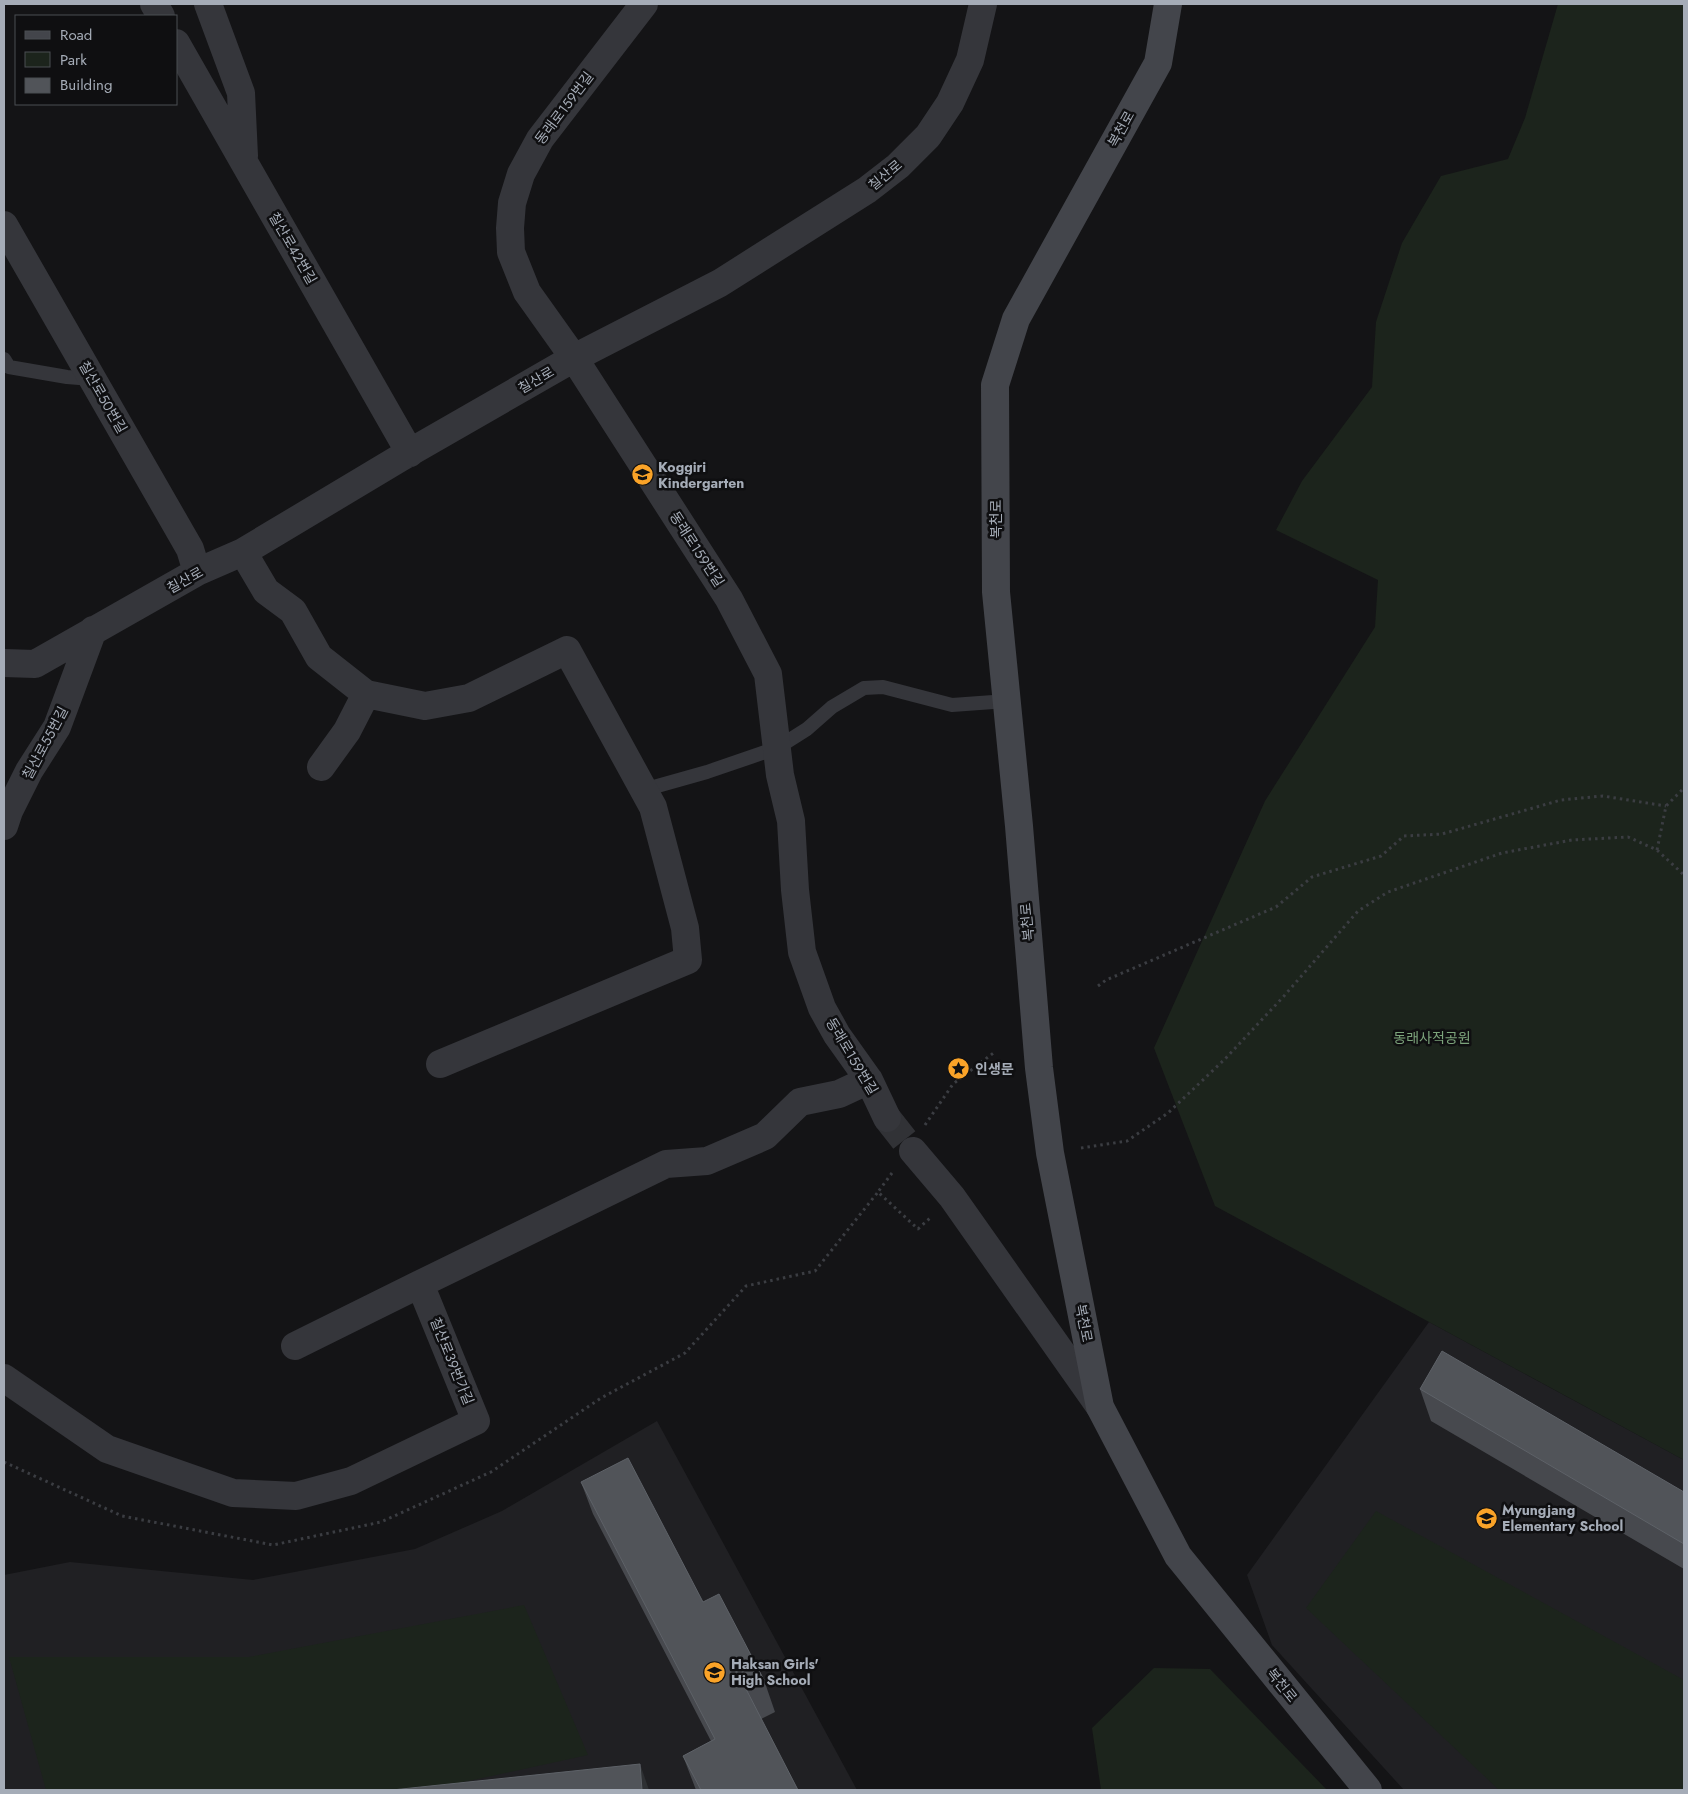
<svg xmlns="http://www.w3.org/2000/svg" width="1688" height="1794" font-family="Jost,'Noto Sans KR',sans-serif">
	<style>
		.built { fill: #202023 }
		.green { fill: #1c241c }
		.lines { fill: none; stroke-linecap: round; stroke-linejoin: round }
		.street-tunnel { stroke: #313236; stroke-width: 28; stroke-dasharray: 28 14; stroke-linecap: butt }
		.path { stroke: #3b3d42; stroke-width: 3; stroke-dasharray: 2.5 4; stroke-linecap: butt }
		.lane { stroke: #35363b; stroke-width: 14 }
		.street { stroke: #35363b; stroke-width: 28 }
		.secondary { stroke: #43454b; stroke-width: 28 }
		.wall { fill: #47494e }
		.shaded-wall { fill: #2e3033 }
		.building { fill: #515459; stroke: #5e6268 }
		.labels { text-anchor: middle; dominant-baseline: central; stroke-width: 5; stroke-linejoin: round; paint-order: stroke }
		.street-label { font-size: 14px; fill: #a5acb7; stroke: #0f0f11 }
		.poi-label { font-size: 14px; font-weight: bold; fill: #a5acb7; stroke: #0f0f11; text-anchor: start }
		.park-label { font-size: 14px; fill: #7ca37b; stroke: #0f0f11 }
	</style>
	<rect width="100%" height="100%" fill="#141416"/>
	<path class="built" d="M1429,1322L1684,1460V1790H1404L1272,1645L1247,1575Z
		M657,1421L857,1790H4V1575L70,1562L253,1580L415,1549L502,1511Z"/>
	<path class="green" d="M1558,4H1684V1460L1215,1206L1154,1048L1265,801L1375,627L1378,580L1276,530L1302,481L1372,387L1376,322L1402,243L1441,176L1508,159L1525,118Z
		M1376,1511L1684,1680V1790H1499L1306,1608Z
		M524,1605L588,1755L427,1790H46L9,1657H249Z
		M1154,1668L1210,1669L1327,1790H1101L1092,1728Z"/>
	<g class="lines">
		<path class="street-tunnel" d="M887,1118L913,1151"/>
		<path class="path" d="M1657,850L1666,806L1684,788
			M1098,986L1106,980L1276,907L1312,877L1381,856L1404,836L1442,834L1561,800L1603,796L1666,806
			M925,1125L953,1084L996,1051
			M1081,1148L1127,1141L1168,1113L1225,1059L1284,996L1358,911L1388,892L1502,853L1572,840L1628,837L1657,850L1684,875
			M892,1173L878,1192L918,1229L930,1218
			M4,1462L122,1516L273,1545L381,1522L491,1472L601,1398L685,1353L746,1286L815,1271L878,1192"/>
		<path class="lane" d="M4,359L9,367L67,377L92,379
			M643,790L707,772L777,748L807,729L832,707L864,688L883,687L952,705L1007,701"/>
		<path class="street" d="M154,4L161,16
			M208,4L241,93L244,156
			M644,4L540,139L521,174L512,203L510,228L511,252L527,292L574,358L729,599L768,674L780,775L791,821L795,890L802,952L822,1008L837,1035L869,1080L887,1118
			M176,43L410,453
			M4,225L190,549L197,572
			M243,552L266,591L293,611L319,657L366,694L425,706L469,698L567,650L653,807L685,928L688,960L440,1064
			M4,663L35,664L197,572L243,552L400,458L574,358L720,283L867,190L898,166L928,136L950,103L970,60L983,4
			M321,767L347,731L366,694
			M4,826L9,811L29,771L57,727L93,630
			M913,1151L952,1197L1100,1407
			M295,1346L420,1284
			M4,1378L107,1449L233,1493L296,1496L351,1481L476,1421L420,1284L666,1164L707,1161L765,1136L800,1102L839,1094L869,1080"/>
		<path class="secondary" d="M1168,4L1158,63L1016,319L995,385L996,592L1019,826L1039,1068L1050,1153L1100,1407L1178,1556L1368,1790"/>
	</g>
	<path class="wall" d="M1420,1389L1684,1492V1569L1431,1421Z
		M581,1482L703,1602L764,1680L775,1712L761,1719L798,1790H696L683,1756L711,1741L593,1514Z"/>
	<path class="shaded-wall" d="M640,1764L649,1790H642Z"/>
	<path class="building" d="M1442,1351L1684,1492V1544L1420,1389Z
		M628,1458L703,1602L719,1594L764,1680L746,1689L798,1790H701L683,1756L715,1739L581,1482Z
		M640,1764L642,1790H392Z"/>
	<defs>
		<symbol id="school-disc" viewBox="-11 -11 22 22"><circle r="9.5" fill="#faa328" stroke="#0f0f11"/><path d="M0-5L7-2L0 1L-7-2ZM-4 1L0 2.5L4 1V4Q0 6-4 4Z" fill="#111"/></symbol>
		<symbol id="sight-disc" viewBox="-11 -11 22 22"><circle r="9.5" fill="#faa328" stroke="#0f0f11"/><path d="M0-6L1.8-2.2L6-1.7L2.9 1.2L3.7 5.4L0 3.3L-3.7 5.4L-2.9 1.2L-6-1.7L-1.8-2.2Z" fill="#111"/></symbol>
	</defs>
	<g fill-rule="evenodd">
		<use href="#school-disc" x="630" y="462" width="25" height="25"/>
		<use href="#sight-disc" x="946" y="1056" width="25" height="25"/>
		<use href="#school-disc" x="1474" y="1506" width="25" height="25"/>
		<use href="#school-disc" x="702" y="1660" width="25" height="25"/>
	</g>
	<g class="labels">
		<g class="street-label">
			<text transform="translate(564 108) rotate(-53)">동래로159번길</text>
			<text transform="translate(1121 129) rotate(-61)">복천로</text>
			<text transform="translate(885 175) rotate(-40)">칠산로</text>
			<text transform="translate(293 248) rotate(60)">칠산로42번길</text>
			<text transform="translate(536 380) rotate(-30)">칠산로</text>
			<text transform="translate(103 397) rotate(60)">칠산로50번길</text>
			<text transform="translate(996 519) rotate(-90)">복천로</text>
			<text transform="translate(697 549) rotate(57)">동래로159번길</text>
			<text transform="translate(185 580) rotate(-29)">칠산로</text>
			<text transform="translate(45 743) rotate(-62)">칠산로55번길</text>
			<text transform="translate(1027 922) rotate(-95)">복천로</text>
			<text transform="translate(852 1056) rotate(59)">동래로159번길</text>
			<text transform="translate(1084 1323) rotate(79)">복천로</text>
			<text transform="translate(452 1361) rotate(68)">칠산로39번가길</text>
			<text transform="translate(1282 1685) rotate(51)">복천로</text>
		</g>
		<g class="poi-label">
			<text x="658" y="467">Koggiri<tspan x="658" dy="16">Kindergarten</tspan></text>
			<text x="975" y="1069">인생문</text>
			<text x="1502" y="1510">Myungjang<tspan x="1502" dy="16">Elementary School</tspan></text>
			<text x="731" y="1664">Haksan Girls'<tspan x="731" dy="16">High School</tspan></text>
		</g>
		<g class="park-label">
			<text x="1432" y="1038">동래사적공원</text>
		</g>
	</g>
	<rect width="1688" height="1794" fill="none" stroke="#a5acb7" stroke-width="10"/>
	<rect x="15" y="15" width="162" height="90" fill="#0f0f11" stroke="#4b4e53"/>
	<rect x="25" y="31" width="25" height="8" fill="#43454b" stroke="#4b4e53"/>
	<text x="60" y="40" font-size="15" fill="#a5acb7">Road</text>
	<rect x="25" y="52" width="25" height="15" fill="#1c241c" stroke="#4b4e53"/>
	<text x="60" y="65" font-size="15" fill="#a5acb7">Park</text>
	<rect x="25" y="78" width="25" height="15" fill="#515459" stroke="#4b4e53"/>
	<text x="60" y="90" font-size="15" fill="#a5acb7">Building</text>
</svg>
